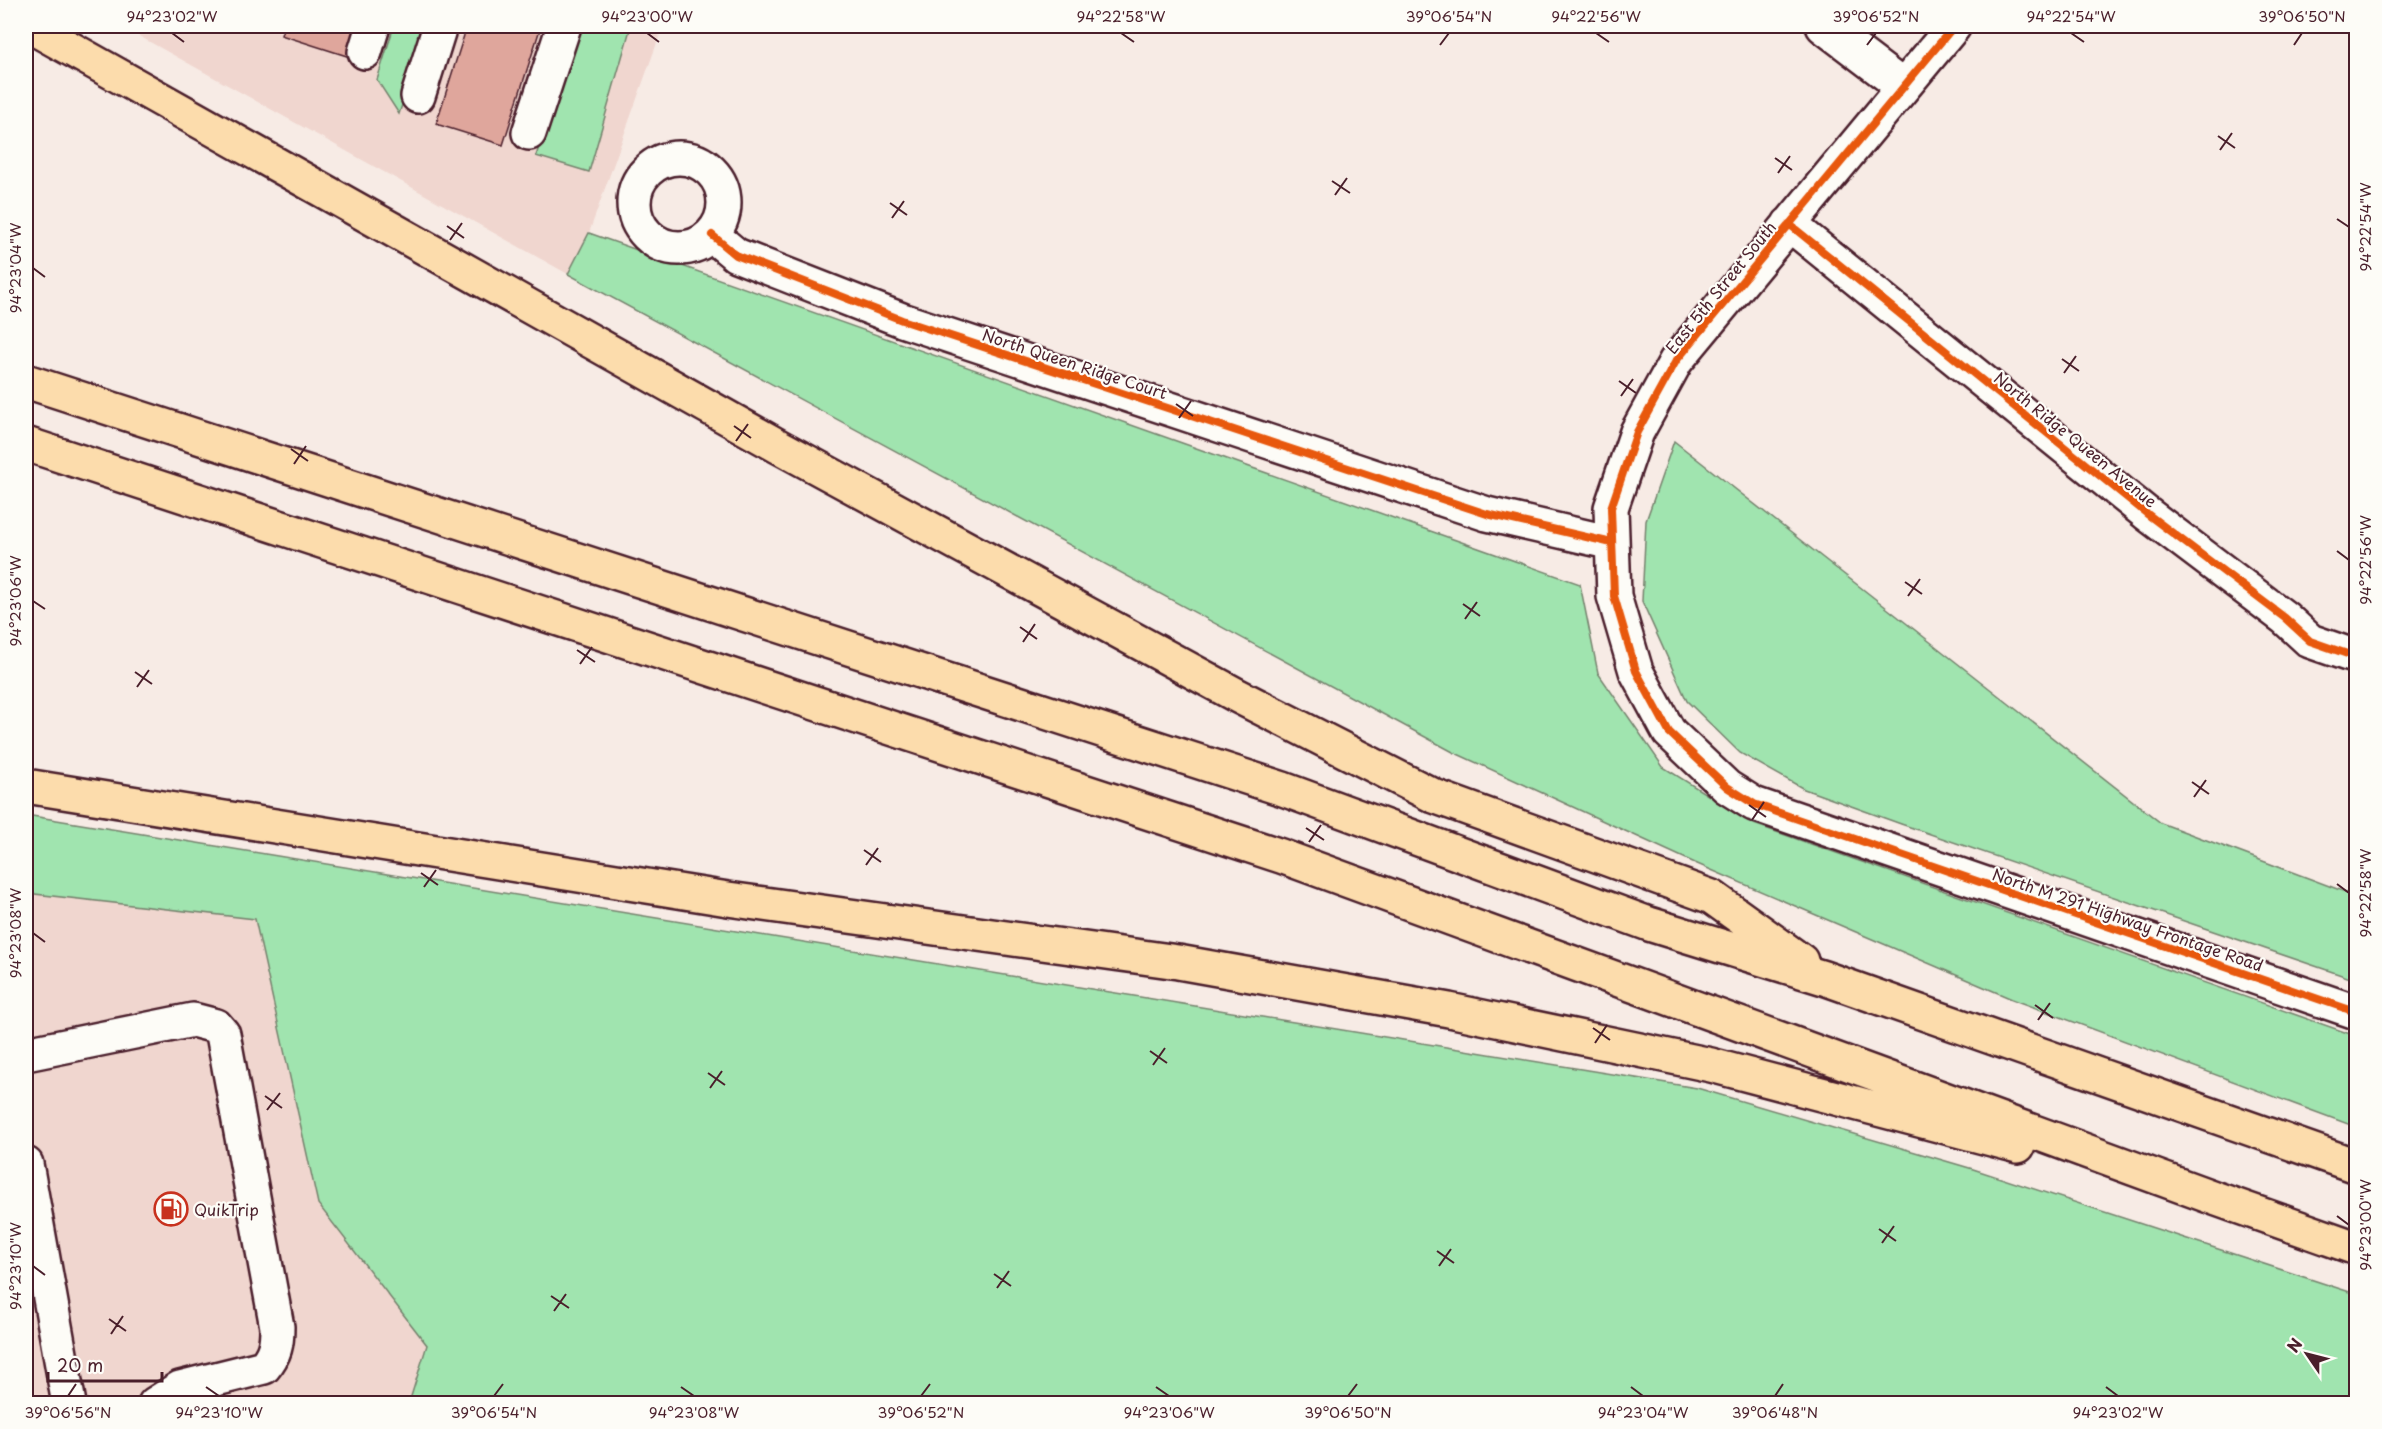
<svg xmlns="http://www.w3.org/2000/svg" width="2382" height="1429" font-family="'Playpen Sans',sans-serif">
	<style>
		.built { fill: #f0d6cf }
		.green { fill: #a0e4af; stroke: #75826d; stroke-width: 1.5 }
		.building { fill: #dfa69c; stroke: #4a1f2b; stroke-width: 1.5 }
		.lines { fill: none; stroke-linecap: round; stroke-linejoin: round }
		.minor-casing { stroke: #4a1f2b; stroke-width: 38 }
		.highway-casing { stroke: #4a1f2b; stroke-width: 38 }
		.minor { stroke: #fdfcf7; stroke-width: 33 }
		.highway { stroke: #fcdcac; stroke-width: 33 }
		.cycleway-casing { stroke: #fdfcf7; stroke-width: 11 }
		.cycleway { stroke: #e8590c; stroke-width: 8 }
		.ticks { fill: none; stroke: #4a1f2b; stroke-width: 2 }
		.labels { text-anchor: middle; dominant-baseline: central; stroke-width: 4.5; stroke-linejoin: round; paint-order: stroke }
		.street-label { font-size: 16px; fill: #4a1f2b; stroke: #fdfcf7 }
		.poi-label { font-size: 16px; fill: #4a1f2b; stroke: #fdfcf7; text-anchor: start }
		.neatline { fill: none; stroke: #4a1f2b; stroke-width: 2 }
		.ticks-label { font-size: 15px; text-anchor: middle; fill: #4a1f2b }
	</style>
	<rect width="100%" height="100%" fill="#f7ebe5"/>
	<filter id="ink" filterUnits="userSpaceOnUse"><feTurbulence type="fractalNoise" baseFrequency=".0167" numOctaves="2"/><feDisplacementMap in="SourceGraphic" scale="12" xChannelSelector="R" yChannelSelector="G"/><feConvolveMatrix kernelMatrix="1 2 1 2 8 2 1 2 1" color-interpolation-filters="sRGB"/></filter>
	<g filter="url(#ink)">
		<path class="built" d="M121,26H663L589,233L568,274Z
			M26,893L255,919L318,1204L427,1345L409,1403L26,1404Z"/>
		<path class="green" d="M394,26H428L399,114L377,80Z
			M578,26H631L589,172L536,156Z
			M589,233L1580,584L1598,673L1663,767L1754,824L2356,1036V1127L2012,999L1695,863L1453,752L568,274Z
			M1674,441L2161,823L2356,896V980L1901,824L1804,789L1740,753L1687,701L1642,601L1646,521Z
			M26,815L1697,1088L1973,1169L2356,1294V1403H409L427,1345L318,1204L255,919L26,893Z"/>
		<path class="building" d="M284,26H360L350,57L281,35Z
			M467,26H541L503,145L436,124Z"/>
		<g class="lines">
			<defs>
				<path id="minor" d="M1823,26L1902,86
					M1954,26L1676,361L1637,432L1611,508L1614,596L1636,671L1669,732L1727,787L1754,804L2356,1012
					M365,52L373,26
					M418,96L440,26
					M529,133L564,26
					M634 203a45 45 0 1 1 90 0a45 45 0 1 1-90 0Z
					M1789,224L2146,513L2285,618L2310,641L2356,657
					M712,235L736,255L902,320L1487,514L1612,543
					M26,1054L193,1020L216,1026L223,1034L277,1327C277,1344 275,1354 264,1367L180,1388L155,1404
					M26,1164L69,1404"/>
				<path id="highway" d="M30,26L778,446L1238,696L1434,796L1712,897L1801,961
					M26,381L1283,789L1649,924L1824,978L2356,1166
					M26,444L1281,856L2217,1199L2356,1248
					M26,786L728,899L1178,962L1449,1010L1711,1065L2018,1146"/>
			</defs>
			<use href="#minor" class="minor-casing"/>
			<use href="#highway" class="highway-casing"/>
			<use href="#minor" class="minor"/>
			<use href="#highway" class="highway"/>
			<defs>
				<path id="cycleway" d="M1954,26L1676,361L1637,432L1611,508L1614,596L1636,671L1669,732L1727,787L1754,804L2356,1012
					M1789,224L2146,513L2285,618L2310,641L2356,657
					M712,235L736,255L902,320L1487,514L1612,543"/>
			</defs>
			<use href="#cycleway" class="cycleway-casing"/>
			<use href="#cycleway" class="cycleway"/>
		</g>
	</g>
	<path class="ticks" d="M172,33L184,42M647,33L659,42M1121,33L1134,42M1596,33L1609,42M2071,33L2084,42M1440,45L1449,33M1867,45L1876,33M2294,45L2302,33M2218,136L2235,148M2220,150L2232,133M1775,158L1792,170M1778,173L1790,156M1332,181L1350,193M1335,195L1347,178M890,203L907,215M892,218L904,201M2337,219L2349,227M447,226L464,238M450,240L462,223M33,268L45,277M2062,359L2079,371M2064,373L2076,356M1619,381L1636,393M1621,396L1633,379M1176,404L1193,416M1179,418L1191,401M734,426L751,438M736,441L748,424M291,449L308,461M294,464L306,446M2337,551L2349,560M1905,582L1922,594M1908,596L1920,579M33,601L45,609M1463,604L1480,616M1465,619L1477,602M1020,627L1037,639M1023,642L1035,624M577,650L595,662M580,664L592,647M135,672L152,684M137,687L149,670M2192,782L2209,794M2194,797L2206,780M1749,805L1766,817M1752,820L1764,802M1306,828L1324,840M1309,842L1321,825M864,850L881,862M866,865L878,848M421,873L438,885M2337,884L2349,893M424,887L436,870M33,933L45,942M2035,1005L2053,1018M2038,1020L2050,1003M1593,1028L1610,1040M1595,1043L1607,1025M1150,1051L1167,1063M1153,1065L1165,1048M708,1073L725,1085M710,1088L722,1071M265,1096L282,1108M267,1110L280,1093M2337,1216L2349,1225M1879,1229L1896,1241M1882,1243L1894,1226M1437,1251L1454,1263M33,1266L45,1275M1439,1266L1451,1249M994,1274L1011,1286M997,1288L1009,1271M551,1296L569,1308M554,1311L566,1294M109,1319L126,1331M111,1334L123,1316M206,1387L219,1396M681,1387L694,1396M1156,1387L1169,1396M1631,1387L1643,1396M2106,1387L2118,1396M68,1396L76,1384M494,1396L503,1384M921,1396L930,1384M1348,1396L1357,1384M1775,1396L1783,1384"/>
	<defs>
		<symbol id="fuel-ring" viewBox="-11 -11 22 22"><circle r="9.5" fill="#fdfcf7" stroke="#c8321e" stroke-width="1.5"/><path d="M-5.5-6h7V0h2V4h1.3V-2.5L3-4.5l.8-.8L6-3V5H2.5V1h-1V6h-7ZM-4.2-4.7v3.2H.2V-4.7Z" fill="#c8321e"/></symbol>
	</defs>
	<g fill-rule="evenodd">
		<use href="#fuel-ring" x="152" y="1190" width="38" height="38"/>
	</g>
	<g class="labels">
		<g class="street-label">
			<text transform="translate(1720 287) rotate(-51)">East 5th Street South</text>
			<text transform="translate(1075 363) rotate(18)">North Queen Ridge Court</text>
			<text transform="translate(2076 439) rotate(39)">North Ridge Queen Avenue</text>
			<text transform="translate(2128 919) rotate(19)">North M 291 Highway Frontage Road</text>
		</g>
		<g class="poi-label">
			<text x="194" y="1209">QuikTrip</text>
		</g>
	</g>
	<rect width="2382" height="1429" fill="none" stroke="#fdfcf7" stroke-width="66"/>
	<g transform="translate(2307 1354) rotate(305)" stroke="#fdfcf7" stroke-width="4.5" paint-order="stroke">
	<path d="M0-4.5L10 22L0 15L-10 22Z" fill="#4a1f2b"/>
	<text y="-9" font-size="16" font-weight="bold" text-anchor="middle" fill="#4a1f2b">N</text>
	</g>
	<path d="M48 1372v9h114v-9" fill="none" stroke="#4a1f2b" stroke-width="3"/>
	<text x="57" y="1372" font-size="18" fill="#4a1f2b" stroke="#fdfcf7" stroke-width="4.5" paint-order="stroke">20 m</text>
	<rect x="33" y="33" width="2316" height="1363" class="neatline"/>
	<g class="ticks-label">
		<text x="172" y="22">94°23'02"W</text>
		<text x="647" y="22">94°23'00"W</text>
		<text x="1121" y="22">94°22'58"W</text>
		<text x="1449" y="22">39°06'54"N</text>
		<text x="1596" y="22">94°22'56"W</text>
		<text x="1876" y="22">39°06'52"N</text>
		<text x="2071" y="22">94°22'54"W</text>
		<text x="2302" y="22">39°06'50"N</text>
		<text transform="translate(2366 227) rotate(-90)" y="5">94°22'54"W</text>
		<text transform="translate(16 268) rotate(-90)" y="5">94°23'04"W</text>
		<text transform="translate(2366 560) rotate(-90)" y="5">94°22'56"W</text>
		<text transform="translate(16 601) rotate(-90)" y="5">94°23'06"W</text>
		<text transform="translate(2366 893) rotate(-90)" y="5">94°22'58"W</text>
		<text transform="translate(16 933) rotate(-90)" y="5">94°23'08"W</text>
		<text transform="translate(2366 1225) rotate(-90)" y="5">94°23'00"W</text>
		<text transform="translate(16 1266) rotate(-90)" y="5">94°23'10"W</text>
		<text x="68" y="1418">39°06'56"N</text>
		<text x="219" y="1418">94°23'10"W</text>
		<text x="494" y="1418">39°06'54"N</text>
		<text x="694" y="1418">94°23'08"W</text>
		<text x="921" y="1418">39°06'52"N</text>
		<text x="1169" y="1418">94°23'06"W</text>
		<text x="1348" y="1418">39°06'50"N</text>
		<text x="1643" y="1418">94°23'04"W</text>
		<text x="1775" y="1418">39°06'48"N</text>
		<text x="2118" y="1418">94°23'02"W</text>
	</g>
</svg>
